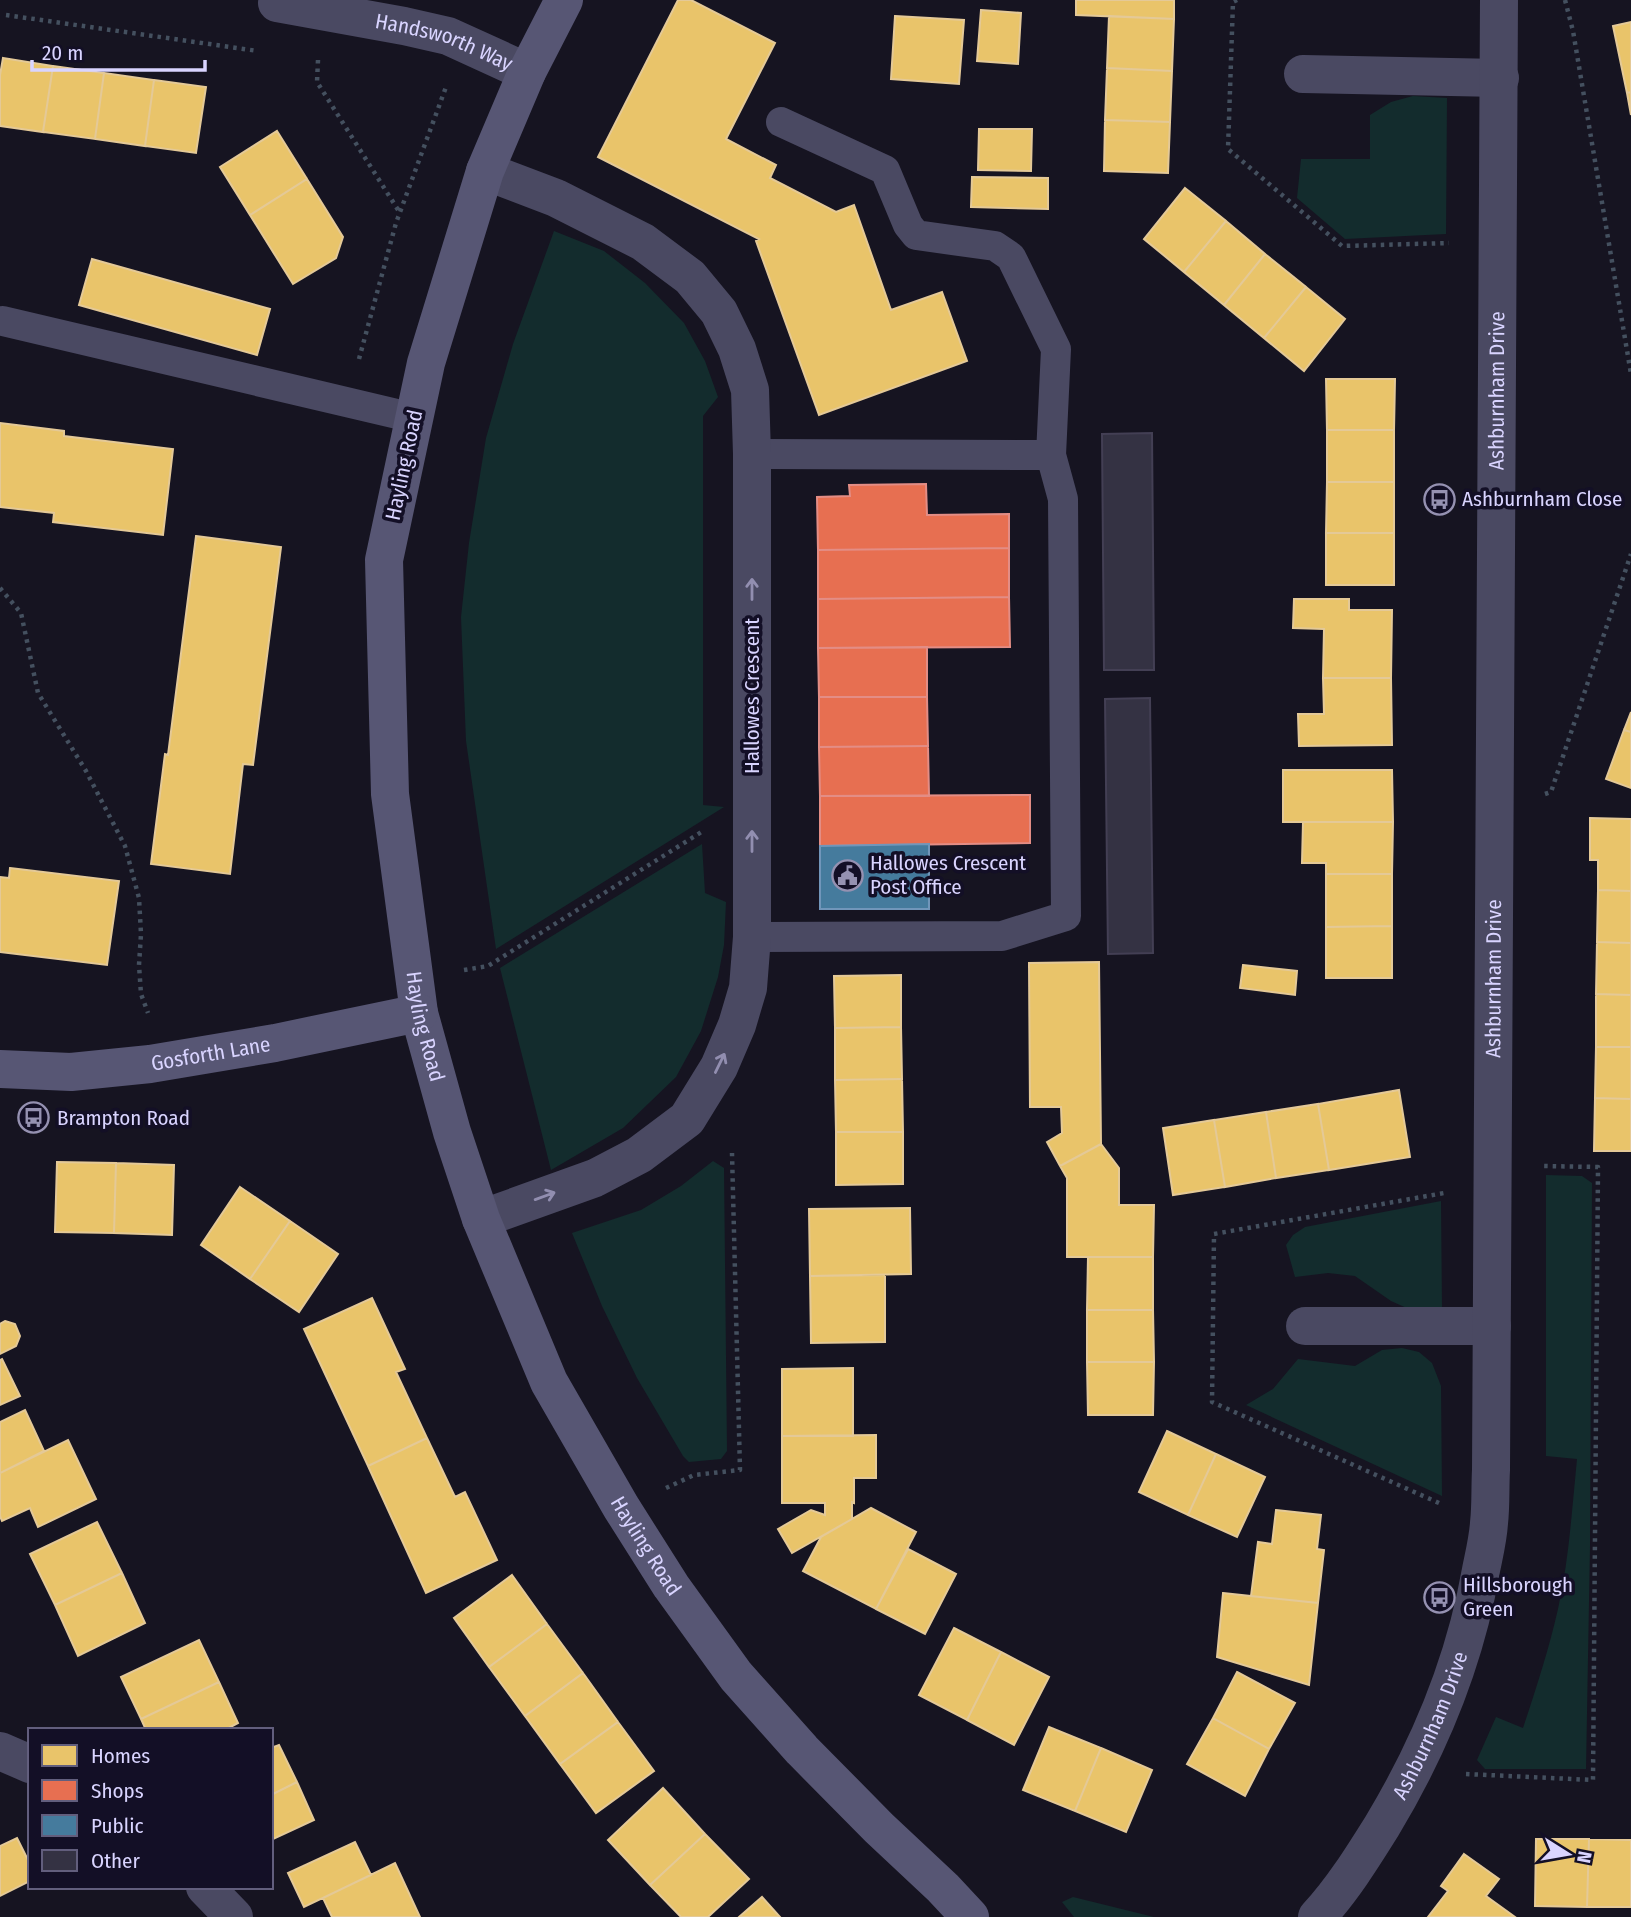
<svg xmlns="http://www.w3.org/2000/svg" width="1631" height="1917" font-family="'Fira Sans Condensed',sans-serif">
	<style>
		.green { fill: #132c2d }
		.homes { fill: #e9c46a; stroke: #e4c997; stroke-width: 2 }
		.shops { fill: #e76f51; stroke: #e38d85; stroke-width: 2 }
		.public { fill: #457b9d; stroke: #7196ba; stroke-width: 2 }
		.building { fill: #343243; stroke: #433f54; stroke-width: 2 }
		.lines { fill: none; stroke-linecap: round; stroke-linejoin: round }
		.path { stroke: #44505f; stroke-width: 4.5; stroke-dasharray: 3.5 5; stroke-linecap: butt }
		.lane { stroke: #4a4962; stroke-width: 30 }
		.street { stroke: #4a4962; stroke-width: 38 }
		.secondary { stroke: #575674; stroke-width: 38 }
		.oneway { stroke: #928eb0 }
		.labels { text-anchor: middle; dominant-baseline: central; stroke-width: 7; stroke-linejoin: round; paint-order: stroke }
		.street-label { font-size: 21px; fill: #d9d4ff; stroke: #130f26 }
		.poi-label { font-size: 21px; fill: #d9d4ff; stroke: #130f26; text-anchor: start }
	</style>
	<rect width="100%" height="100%" fill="#161421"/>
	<path class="green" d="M1413,96L1447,98L1446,234L1345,239L1297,198L1301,159H1370V115L1391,102Z
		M554,231L604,251L645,283L684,323L705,361L718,397L703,416V805L724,807L496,949L466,741L461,617L469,543L486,438L513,344Z
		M702,844L705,893L726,902L724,945L718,977L701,1031L676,1077L623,1128L551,1170L500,968Z
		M713,1161L724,1168L727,1451L721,1459L689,1462L683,1456L637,1378L602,1306L572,1233L641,1210L681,1186Z
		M1546,1175L1582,1176L1592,1183L1590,1546L1586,1769H1485L1477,1760L1496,1717L1523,1728C1536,1689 1549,1649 1558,1609C1569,1560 1572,1509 1577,1459L1546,1456Z
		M1441,1201L1442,1309H1409L1391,1301L1355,1276L1328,1273L1295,1277L1286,1245L1293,1235L1305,1227Z
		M1402,1348L1419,1352L1432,1363L1441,1386L1442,1496L1246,1405L1273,1389L1298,1359L1355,1366L1382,1350Z
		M1073,1897L1154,1917H1074L1062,1902Z"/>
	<path class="homes" d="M678,0H691L775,43L726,139L776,165L770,178L836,212L854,205L891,310L942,292L967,361L819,415L756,241L759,239L598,157Z
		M1076,0H1174V19L1076,15Z
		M981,10L1021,13L1018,64L977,61Z
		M895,16L964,20L959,84L891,79Z
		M1109,16L1174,19L1172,71L1107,68Z
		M1631,22V92L1627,93L1613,26Z
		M3,58L53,66L43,132L0,126V75Z
		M53,66L104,73L95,139L43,132Z
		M1107,68L1172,71L1170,122L1105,120Z
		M104,73L154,80L145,146L95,139Z
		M154,80L206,87L196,153L145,146Z
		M1631,92V115L1627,93Z
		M1105,120L1170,122L1168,173L1104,171Z
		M979,129H1032L1031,171L978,170Z
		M277,131L307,179L250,215L220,167Z
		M972,177L1048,178V209L971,207Z
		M307,179L343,237L336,258L293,284L250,215Z
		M1185,188L1226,221L1184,272L1144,239Z
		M1226,221L1265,254L1224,305L1184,272Z
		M1265,254L1306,287L1264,338L1224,305Z
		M92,259L270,309L257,355L79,305Z
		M1306,287L1345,319L1304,371L1264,338Z
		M1326,379H1395L1394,430H1327Z
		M0,423L64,431V436L173,449L163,535L53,522L54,513L0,507Z
		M1327,430H1394V482H1327Z
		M1327,482H1394V533H1326Z
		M1326,533H1394V585H1326Z
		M196,536L281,547L253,765L243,764L230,874L151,864L165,754L168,755Z
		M1294,599H1349V610H1392L1391,678H1323L1324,629L1293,628Z
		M1323,678H1391L1392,745L1299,746L1298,714H1324Z
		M1631,712V732L1624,730Z
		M1624,730L1631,732V788L1606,779Z
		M1283,770H1392L1393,822H1283Z
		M1590,818L1631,819V891L1598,890V860H1590Z
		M1303,822H1393L1392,874H1326V863H1302Z
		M10,868L119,881L107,965L0,952V877L9,878Z
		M1326,874H1392V926L1326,927Z
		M1598,890L1631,891V943L1597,942Z
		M1392,926V978H1326V927Z
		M1597,942L1631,943V995L1596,994Z
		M1099,962L1101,1144L1060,1166L1047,1142L1062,1133L1061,1107H1030L1029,963Z
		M1243,965L1297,971L1295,995L1240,988Z
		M901,975V1027L835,1028L834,976Z
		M1596,994L1631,995V1047H1596Z
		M901,1027L902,1079L835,1080V1028Z
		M1596,1047H1631V1099L1595,1098Z
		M902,1079L903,1132H836L835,1080Z
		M1399,1090L1410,1157L1329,1170L1318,1104Z
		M1595,1098L1631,1099V1151H1594Z
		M1318,1104L1329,1170L1276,1178L1266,1112Z
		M1266,1112L1276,1178L1225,1187L1214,1120Z
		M1214,1120L1225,1187L1173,1195L1163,1128Z
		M836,1132H903V1184L836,1185Z
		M1101,1144L1119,1168V1205H1154L1153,1257H1067V1178L1060,1166Z
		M57,1162L116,1163L114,1233L55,1232Z
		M116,1163L174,1165L172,1235L114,1233Z
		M240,1187L290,1221L250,1279L201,1245Z
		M910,1208L911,1274L810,1276L809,1209Z
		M290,1221L338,1254L299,1312L250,1279Z
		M1088,1257H1153V1310H1087Z
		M885,1275V1342L811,1343L810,1276Z
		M372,1298L405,1369L396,1372L427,1438L368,1466L304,1329Z
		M1087,1310H1153L1154,1362H1087Z
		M5,1321L15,1324L20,1336L16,1346L0,1354V1324Z
		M2,1359L20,1396L0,1405V1360Z
		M1087,1362H1154L1153,1415H1088Z
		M853,1368V1436H782V1369Z
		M25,1410L44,1451L0,1473V1422Z
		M1167,1431L1216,1454L1188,1515L1139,1492Z
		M876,1435V1478H854V1503L852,1502V1519L792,1553L778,1529L811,1510L825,1515V1503H782V1436Z
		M427,1438L455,1497L465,1492L497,1560L426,1593L368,1466Z
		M68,1440L96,1499L38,1527L30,1508L2,1521L0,1516V1473Z
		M1216,1454L1265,1477L1237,1537L1188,1515Z
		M871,1508L916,1532L876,1609L803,1571L821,1537Z
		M1276,1510L1321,1515L1317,1549L1324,1550L1318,1603L1251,1596L1258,1542L1272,1544Z
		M97,1522L122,1573L55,1605L30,1554Z
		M908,1549L956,1574L925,1634L876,1609Z
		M122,1573L145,1623L78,1656L55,1605Z
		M512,1575L547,1624L489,1667L454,1618Z
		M1223,1593L1318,1603L1309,1685L1217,1657Z
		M547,1624L583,1673L525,1716L489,1667Z
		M954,1628L1001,1652L967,1720L919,1695Z
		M199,1640L219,1682L141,1719L121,1677Z
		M1001,1652L1049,1677L1014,1745L967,1720Z
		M1237,1672L1295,1703L1269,1749L1213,1718Z
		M583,1673L618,1722L560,1764L525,1716Z
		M219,1682L238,1723L225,1730H146L141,1719Z
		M1213,1718L1269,1749L1245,1796L1187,1764Z
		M618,1722L654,1771L596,1813L560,1764Z
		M1049,1727L1101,1748L1075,1811L1023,1790Z
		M279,1745L297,1782L271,1795V1748Z
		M1101,1748L1152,1770L1126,1832L1075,1811Z
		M297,1782L314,1820L271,1840V1795Z
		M663,1788L705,1834L650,1885L608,1840Z
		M705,1834L749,1879L708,1917H681L650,1885Z
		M17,1838L30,1864V1881L0,1896V1846Z
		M1536,1839H1589L1587,1907L1535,1906Z
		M1589,1839L1631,1840V1907H1587Z
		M355,1842L371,1875L304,1907L288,1873Z
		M1464,1854L1499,1879L1486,1896L1515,1917H1428L1448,1891L1441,1886Z
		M395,1863L420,1917H332L323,1898Z
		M762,1897L780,1917H739Z"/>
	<path class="shops" d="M926,484L927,515L1009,514V548L818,550L817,497L850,496L849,485Z
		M1009,548V597L818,599V550Z
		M1009,597L1010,647L818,648V599Z
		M927,647V697H819L818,648Z
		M819,697H927L928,746L819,747Z
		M928,746L929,796H820L819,747Z
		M1030,795V843L820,846V796Z"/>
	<path class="public" d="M929,844V909H820V846Z"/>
	<path class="building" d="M1152,433L1154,670H1104L1102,434Z
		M1150,698L1153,953L1108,954L1105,699Z"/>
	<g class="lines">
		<path class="path" d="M1237,0L1233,2L1228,149L1342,246L1449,243
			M1565,0L1573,31L1631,374
			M6,15L258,51
			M318,60L317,82L400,213
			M359,359L396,223L446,87
			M0,588L21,613L38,693L86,771L125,846L139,898L141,934L139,965L141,994L148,1013
			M1545,794L1551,792L1631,554
			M464,970L488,966L703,831
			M666,1488L694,1475L740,1470L732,1153
			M1439,1503L1212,1402L1214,1234L1444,1193
			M1466,1774L1593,1780L1598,1167L1542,1166"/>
		<path class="lane" d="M781,122L885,170L908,225L916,235L995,246L1011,257L1056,349L1051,455
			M3,321L414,418
			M752,454L1051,455L1063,499L1066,916L1002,936L752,937"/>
		<g class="street">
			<path id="s1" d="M277,3L404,26L448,36L527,72"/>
			<path d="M1303,74L1500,78"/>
			<path d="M481,1219L595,1178L639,1155L687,1119L719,1067L737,1025L748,988L752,937V454L750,390L737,349L719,312L690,277L643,242L556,198L485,171"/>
			<path d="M1305,1326H1492"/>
			<path d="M0,1751L30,1764"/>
			<path d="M205,1887L234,1917"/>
			<path id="s2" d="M1317,1917C1342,1890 1362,1858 1382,1826C1429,1748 1465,1661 1481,1570C1484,1555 1488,1539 1489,1523C1491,1506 1490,1488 1491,1470L1499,0"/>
		</g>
		<g class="secondary">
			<path id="s3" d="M564,0L527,72L485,171L426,363L384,560L390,794L419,1013L452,1132L481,1219L549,1382L621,1507L671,1586L736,1676L802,1750L879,1828L943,1888L970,1917"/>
			<path id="s4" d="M0,1069L71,1072L150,1064L275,1043L419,1013"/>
		</g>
	</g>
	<defs><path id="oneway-shaft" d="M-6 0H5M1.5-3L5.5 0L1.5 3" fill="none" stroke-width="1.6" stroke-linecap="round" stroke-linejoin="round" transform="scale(1.75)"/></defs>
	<g class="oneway">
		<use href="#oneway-shaft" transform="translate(752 589) rotate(-90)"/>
		<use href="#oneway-shaft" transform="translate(752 841) rotate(-90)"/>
		<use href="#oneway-shaft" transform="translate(720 1063) rotate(-64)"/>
		<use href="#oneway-shaft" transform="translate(545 1196) rotate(-20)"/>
	</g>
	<defs>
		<symbol id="bus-ring" viewBox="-11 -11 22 22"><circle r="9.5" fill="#130f26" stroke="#9591b1" stroke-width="1.5"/><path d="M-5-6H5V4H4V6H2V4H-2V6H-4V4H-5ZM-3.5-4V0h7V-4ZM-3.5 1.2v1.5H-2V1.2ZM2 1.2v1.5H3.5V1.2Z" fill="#9591b1"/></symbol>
		<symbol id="civic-ring" viewBox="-11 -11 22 22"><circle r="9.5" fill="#130f26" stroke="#9591b1" stroke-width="1.5"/><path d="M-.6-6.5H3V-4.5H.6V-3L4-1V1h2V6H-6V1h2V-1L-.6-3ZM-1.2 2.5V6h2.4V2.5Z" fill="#9591b1"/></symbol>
	</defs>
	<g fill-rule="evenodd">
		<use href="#bus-ring" x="1422" y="482" width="35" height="35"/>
		<use href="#civic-ring" x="830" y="858" width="35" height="35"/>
		<use href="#bus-ring" x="16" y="1100" width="35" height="35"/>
		<use href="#bus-ring" x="1422" y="1580" width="35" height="35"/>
	</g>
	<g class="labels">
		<g class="street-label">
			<text stroke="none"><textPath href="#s1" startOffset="172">Handsworth Way</textPath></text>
			<text stroke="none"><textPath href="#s2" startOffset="1568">Ashburnham Drive</textPath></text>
			<text transform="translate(404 465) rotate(-78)">Hayling Road</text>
			<text transform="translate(752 696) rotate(-90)">Hallowes Crescent</text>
			<text stroke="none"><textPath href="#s2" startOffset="980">Ashburnham Drive</textPath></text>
			<text stroke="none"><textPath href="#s3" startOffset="1060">Hayling Road</textPath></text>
			<text stroke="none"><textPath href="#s4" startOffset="212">Gosforth Lane</textPath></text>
			<text stroke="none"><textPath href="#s3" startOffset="1628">Hayling Road</textPath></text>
			<text stroke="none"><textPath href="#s2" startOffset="224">Ashburnham Drive</textPath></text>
		</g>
		<g class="poi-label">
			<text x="1462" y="499">Ashburnham Close</text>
			<text x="870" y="863">Hallowes Crescent<tspan x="870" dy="24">Post Office</tspan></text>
			<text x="57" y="1118">Brampton Road</text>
			<text x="1463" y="1585">Hillsborough<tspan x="1463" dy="24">Green</tspan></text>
		</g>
	</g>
	<rect x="28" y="1728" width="245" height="161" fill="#130f26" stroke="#625e7d" stroke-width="2"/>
	<rect x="42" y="1745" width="35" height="21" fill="#e9c46a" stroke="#625e7d" stroke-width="2"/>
	<text x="91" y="1763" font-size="21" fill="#d9d4ff">Homes</text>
	<rect x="42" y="1780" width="35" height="21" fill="#e76f51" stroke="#625e7d" stroke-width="2"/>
	<text x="91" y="1798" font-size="21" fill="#d9d4ff">Shops</text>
	<rect x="42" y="1815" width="35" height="21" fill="#457b9d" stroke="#625e7d" stroke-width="2"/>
	<text x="91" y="1833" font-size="21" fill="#d9d4ff">Public</text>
	<rect x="42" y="1850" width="35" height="21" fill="#343243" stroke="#625e7d" stroke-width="2"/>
	<text x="91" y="1868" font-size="21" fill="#d9d4ff">Other</text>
	<g transform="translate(1568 1854) rotate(101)" stroke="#130f26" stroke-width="5" paint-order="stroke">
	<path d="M0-5L12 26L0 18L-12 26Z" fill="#d9d4ff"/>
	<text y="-10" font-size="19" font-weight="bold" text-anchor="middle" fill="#d9d4ff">N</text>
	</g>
	<path d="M32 60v10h173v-10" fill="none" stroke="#d9d4ff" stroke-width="3.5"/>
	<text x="42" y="60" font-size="21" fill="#d9d4ff" stroke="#130f26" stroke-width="5" paint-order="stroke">20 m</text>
</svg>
